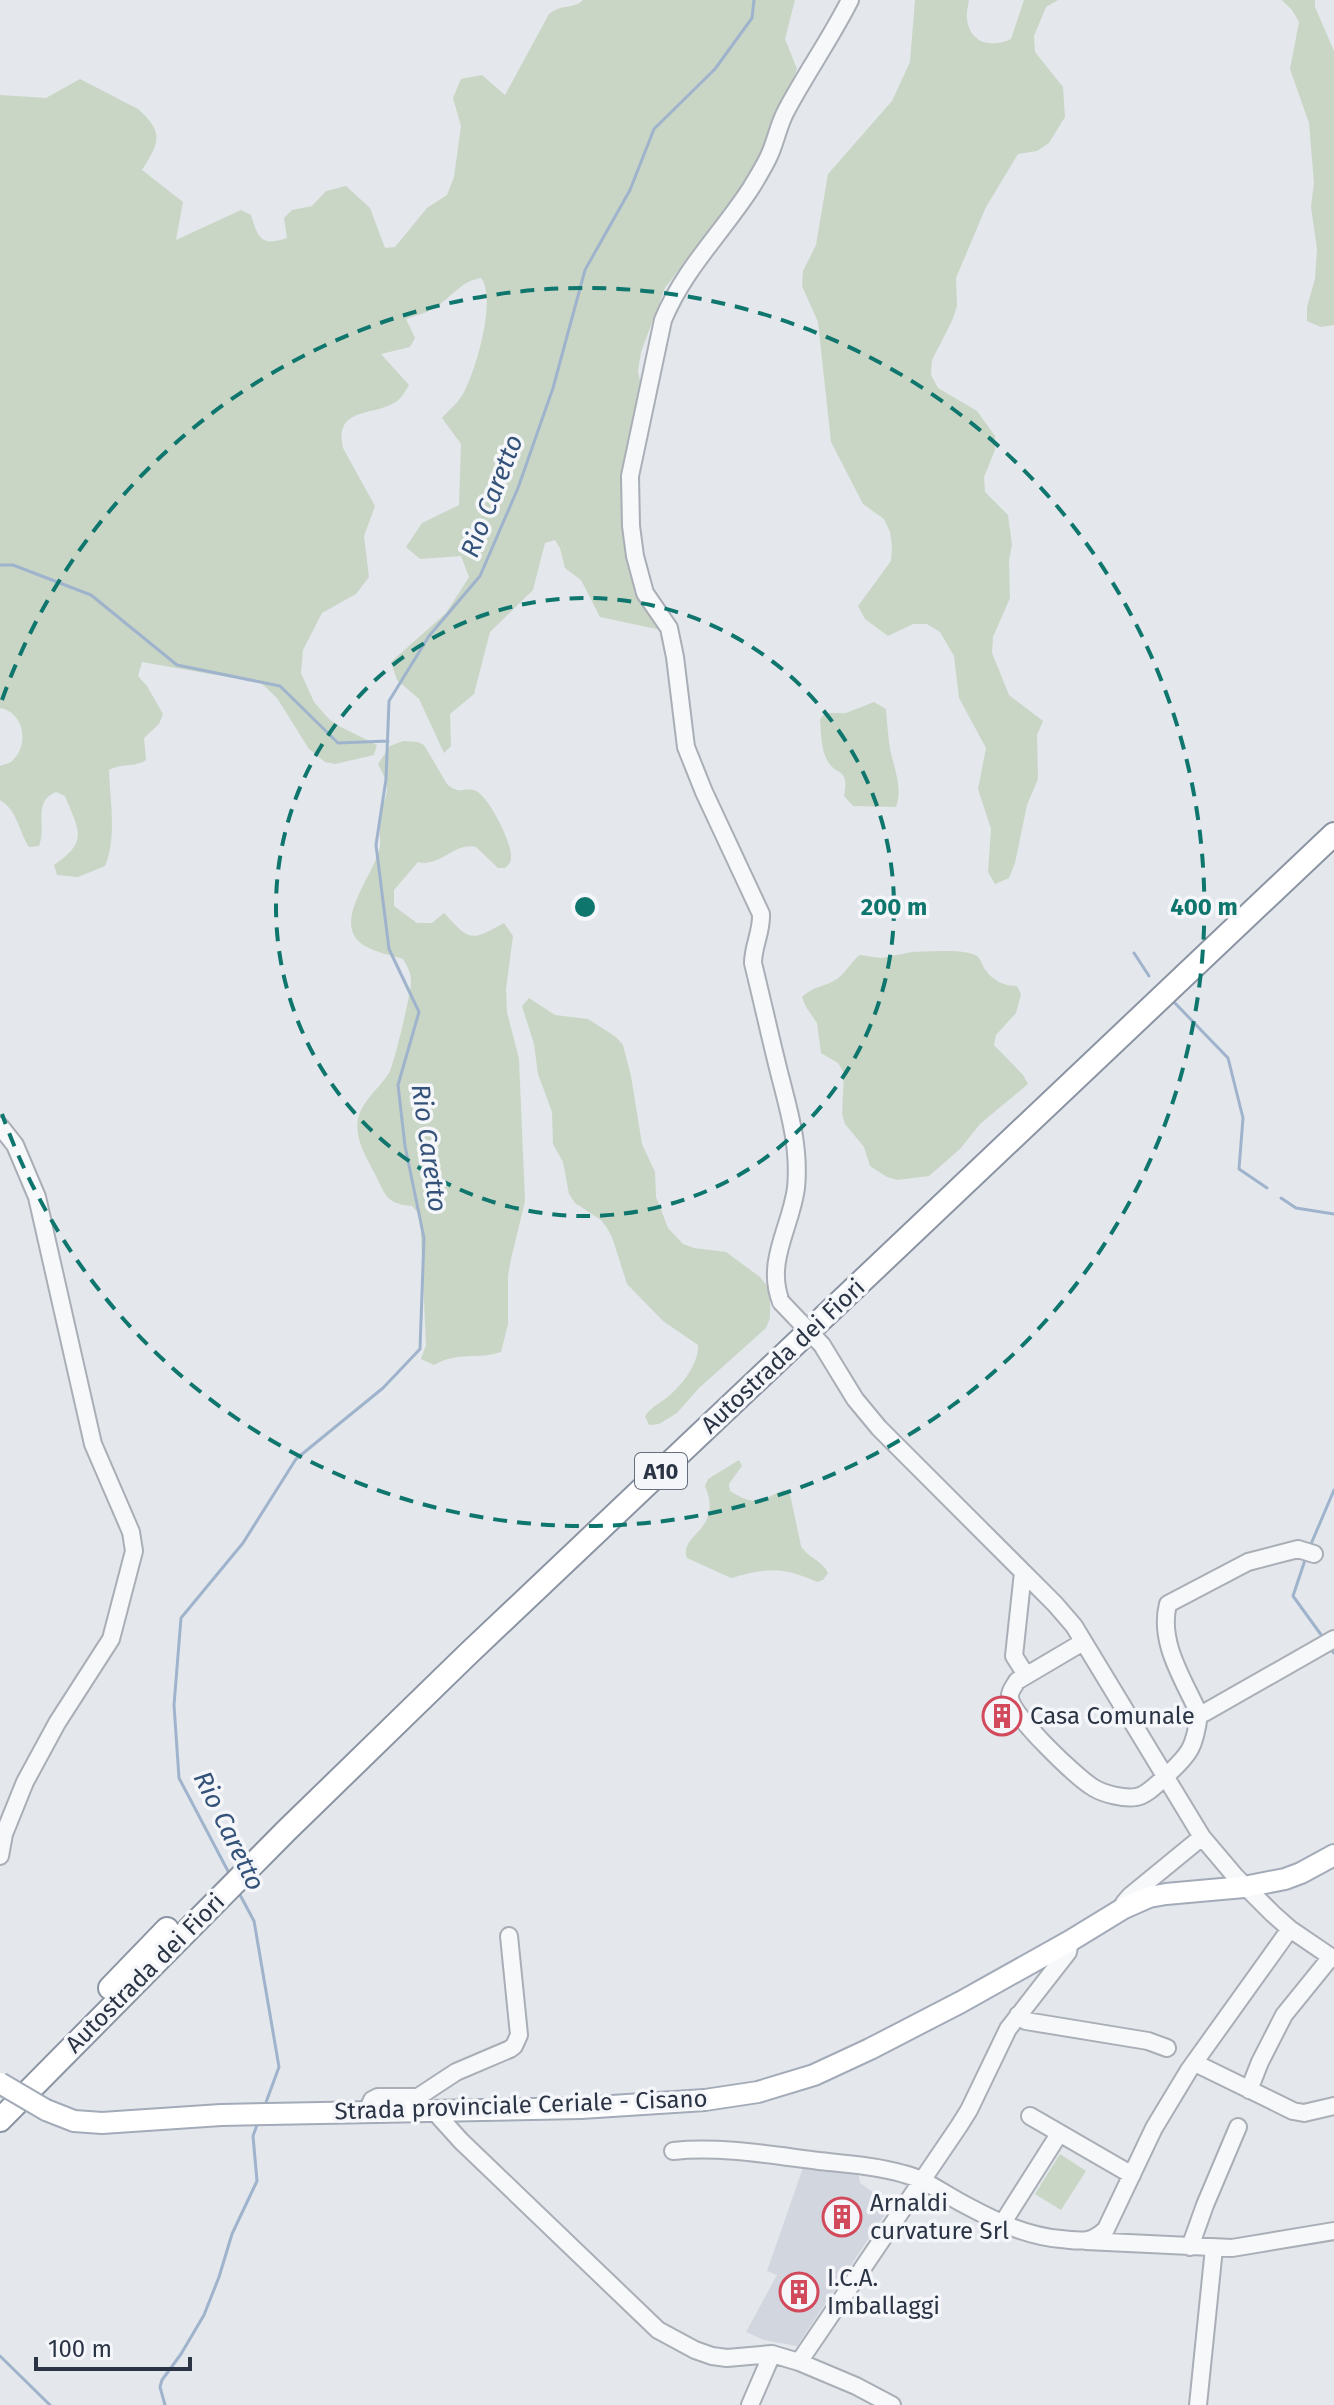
<svg xmlns="http://www.w3.org/2000/svg" width="1334" height="2405" font-family="'Fira Sans',sans-serif">
	<style>
		.built { fill: #d2d6de }
		.green { fill: #c9d6c5 }
		.lines { fill: none; stroke-linecap: round; stroke-linejoin: round }
		.stream { stroke: #9fb4cc; stroke-width: 3 }
		.minor-casing { stroke: #a9aeb7; stroke-width: 20 }
		.major-casing { stroke: #a3abb8; stroke-width: 24 }
		.highway-casing { stroke: #8b94a3; stroke-width: 26 }
		.minor { stroke: #f7f8fa; stroke-width: 16 }
		.major { stroke: #fff; stroke-width: 20 }
		.highway { stroke: #fff; stroke-width: 22 }
		.minor-bridge-casing { stroke: #a9aeb7; stroke-width: 20; stroke-linecap: butt }
		.major-bridge-casing { stroke: #a3abb8; stroke-width: 24; stroke-linecap: butt }
		.minor-bridge { stroke: #f7f8fa; stroke-width: 16 }
		.major-bridge { stroke: #fff; stroke-width: 20 }
		.ring { fill: none; stroke: #0f766e; stroke-width: 4; stroke-dasharray: 14 10 }
		.labels { text-anchor: middle; dominant-baseline: central; stroke-width: 7; stroke-linejoin: round; paint-order: stroke }
		.shield { fill: #f4f6f9; stroke: #676e7b; stroke-width: 2 }
		.shield-label { font-size: 22px; font-weight: bold; fill: #2b3445 }
		.street-label { font-size: 24px; fill: #2b3445; stroke: #f4f6f9 }
		.poi-label { font-size: 24px; fill: #2b3445; stroke: #f4f6f9; text-anchor: start }
		.water-label { font-size: 26px; font-style: italic; fill: #34527a; stroke: #f4f6f9 }
		.centre { fill: #0f766e; stroke: #f4f6f9; stroke-width: 4 }
		.ring-label { font-size: 24px; text-anchor: middle; font-weight: bold; fill: #0f766e; stroke: #f4f6f9; stroke-width: 7; stroke-linejoin: round; paint-order: stroke }
	</style>
	<rect width="100%" height="100%" fill="#e4e7ec"/>
	<path class="built" d="M804,2165L858,2172L860,2183L891,2205L797,2346L764,2340L746,2332L777,2275L767,2271Z"/>
	<path class="green" d="M583,0H795L785,39L797,69L755,173L736,193L665,288L641,352L638,371L642,391L625,512L666,631L600,617L581,580L565,568L560,548L555,540L545,543L533,590L490,632L474,694L450,714L451,746L444,753L419,699L397,680L391,662L446,613L469,577L461,556L420,559L406,547L422,523L459,505L461,444L442,418C448,411 458,403 463,394C476,371 497,298 481,278C461,281 453,296 437,306C428,313 416,315 406,319L415,338L410,347L381,354L409,385C404,393 401,400 392,404C370,416 334,408 343,448L375,506L364,536L369,577L356,594L322,613L303,650L301,673L314,702L328,718L337,725L377,745L374,755L335,764L325,762L309,749L277,698L261,683L142,662L138,676L147,686L163,714L159,724L144,738L146,760C134,768 121,763 109,770C110,800 117,838 105,866L78,877L57,875L54,865C89,841 79,831 65,796L56,792C32,802 47,826 39,846L29,847C18,830 18,811 0,800V766C2,765 11,763 12,761C30,745 24,712 0,708V95L46,98L80,79L138,109C165,133 159,143 142,170L183,202L176,240L241,210L251,215C258,238 261,247 287,238L284,218L292,210L312,206L326,191L346,186L370,208L385,248L395,247L427,208L447,195L454,177L461,126L453,98L461,79L482,75L505,95L549,14C563,3 573,10 583,0Z
		M915,0H969C968,6 966,14 967,19C970,44 992,48 1011,39L1024,0H1058L1046,7L1034,36L1035,52L1063,87L1065,117L1049,143L1037,151L1018,154L986,207L956,278L957,306L952,321L932,360L931,375L938,388L977,411L995,436V450L984,477L985,492L1008,515L1012,545L1009,560L1010,598L993,637L992,653L1009,695L1043,721L1037,735L1038,779L1027,805L1015,863L1009,878L995,884L988,872L991,829L978,789L986,748L959,698L954,656L940,632L927,624H913L888,636L865,619L858,606L891,561L892,546L890,532L884,519L863,504L831,442L818,322L802,286L803,271L816,245L828,174L892,101L910,62Z
		M1282,0H1315V7L1334,51V325L1321,327L1307,321V307L1315,279L1317,249L1311,207L1314,183L1309,123L1290,69L1299,22L1292,10Z
		M874,702L886,709C887,722 888,736 890,749C894,768 903,788 896,807L853,806L844,796C850,765 835,778 826,758C821,747 821,732 820,719L825,713H846Z
		M403,741L418,742L424,745L447,784C460,796 465,786 476,791C489,797 512,843 511,857C511,863 509,864 505,868H498L476,847C454,842 440,868 418,862L394,890V906L417,923H432L444,913C470,941 470,942 504,923L513,936L506,989L507,1012L519,1059L525,1201L511,1259L508,1275V1324L501,1352C477,1360 458,1351 434,1365L421,1359L426,1345L420,1215L412,1206C389,1204 386,1198 377,1178C368,1160 354,1140 358,1119C363,1099 379,1089 389,1073C394,1065 411,993 411,982C411,973 408,967 403,959C388,954 361,950 354,935C341,911 375,872 380,847C381,838 378,826 379,816C380,810 383,804 385,799C390,785 384,776 378,764L390,746Z
		M912,952C926,952 968,948 978,957C981,960 982,964 984,968C992,980 1003,986 1017,986L1021,994L1016,1013L996,1035L994,1045L1023,1075L1028,1084L980,1124L960,1149L929,1176L897,1180L887,1177L870,1166L864,1147L845,1124L842,1114L844,1073L838,1063L821,1053L817,1023L806,1007L802,997C813,986 825,987 837,979C846,973 851,961 860,955L881,958Z
		M529,998L555,1015L588,1019L616,1037L623,1045L631,1076L642,1144L655,1172L656,1197L668,1228L683,1244L694,1248L726,1252L760,1277L767,1286L770,1296V1318L766,1328L699,1388L677,1413L659,1424L649,1425L645,1416C652,1406 661,1403 670,1395C683,1384 699,1363 698,1345L663,1321L627,1284L612,1237L607,1228L601,1220L575,1203L569,1194L563,1162L553,1144L552,1112L538,1074L534,1044L522,1006Z
		M739,1460L742,1466L729,1484L730,1491C756,1507 759,1501 784,1490L790,1494L801,1546C808,1558 822,1560 828,1573L823,1580L817,1582C782,1566 767,1568 731,1578L687,1558C678,1534 724,1531 705,1486L708,1479Z
		M1060,2154L1086,2171L1061,2210L1035,2194Z"/>
	<g class="lines">
		<path class="stream" d="M0,565H13L91,595L177,665L280,686L338,743L388,741
			M1134,953L1149,976
			M1173,1001L1228,1058L1243,1118L1239,1169L1267,1188
			M1281,1198L1296,1208L1334,1214
			M1311,1544L1334,1490
			M1305,1560L1293,1596L1322,1636
			M1331,1650L1334,1653
			M230,1875L179,1778L174,1705L181,1618L243,1543L296,1459L383,1388L420,1349L424,1238L405,1146L398,1085L419,1012L389,949L376,845L386,779L389,701L429,636L480,576L518,488L553,388L585,270L630,190L654,129L715,69L752,18L754,0
			M239,1893L254,1921L279,2067L265,2105
			M0,2356L50,2405
			M165,2405L160,2387L162,2380L181,2354L204,2315L219,2277L232,2234L257,2181L253,2136L258,2122"/>
		<defs>
			<path id="minor" d="M0,1126L15,1145L37,1197L93,1444L131,1532L134,1551L111,1639L57,1723L25,1782L4,1834L0,1856
				M781,1302C765,1262 791,1227 796,1188C800,1147 789,1111 779,1072C770,1036 762,1000 753,963C753,946 762,931 761,914L704,792L686,747L675,657L669,628L645,593L635,556L631,526L630,476L663,320C684,269 721,234 751,188C757,178 764,167 769,156C776,141 778,126 786,111C806,73 831,38 850,0
				M822,1345L855,1399L879,1428L1055,1604L1074,1626L1202,1837L1235,1876L1273,1914L1290,1929L1334,1959
				M1314,1554L1298,1549L1248,1562L1168,1604C1158,1643 1184,1680 1199,1714L1204,1713L1334,1639
				M1023,1572L1014,1656L1026,1675
				M1083,1642L1017,1681C1014,1686 1009,1692 1010,1698C1012,1716 1077,1778 1094,1788C1104,1794 1124,1799 1136,1797C1146,1796 1158,1783 1166,1776C1190,1754 1195,1747 1199,1714
				M1124,1908V1903L1130,1896L1202,1837
				M1018,2015L1026,2021L1148,2041L1167,2048
				M1195,2063L1293,2111L1304,2113L1334,2106
				M1249,2090L1260,2062L1284,2015L1331,1957
				M433,2110L461,2141L658,2330L695,2350L712,2356L727,2358L772,2354L799,2362L856,2386L892,2405
				M367,2111L372,2100L378,2097H418L456,2072L510,2049L514,2046L519,2035L509,1936
				M1030,2116L1132,2175
				M673,2151C721,2146 771,2155 819,2161C847,2164 877,2166 904,2174C924,2179 940,2191 958,2201C991,2219 1024,2236 1061,2239C1082,2241 1090,2244 1106,2229L1154,2128L1189,2070L1290,1929
				M1002,2224L1059,2134
				M1086,2241L1232,2248L1334,2231
				M1190,2247L1205,2205L1238,2127
				M799,2362L959,2126L969,2110L1008,2029L1068,1952L1070,1941
				M750,2405L772,2354
				M1198,2405L1214,2248"/>
			<path id="major" d="M46,2110L74,2121L102,2123L221,2115L581,2108L705,2100L758,2092L814,2075L870,2049L961,2002L1070,1941L1124,1908L1149,1897L1166,1894L1244,1887L1285,1879L1301,1873L1334,1855"/>
			<path id="highway" d="M110,1988L167,1929
				M0,2120L287,1830L469,1653L1334,834"/>
		</defs>
		<use href="#minor" class="minor-casing"/>
		<use href="#major" class="major-casing"/>
		<use href="#highway" class="highway-casing"/>
		<use href="#minor" class="minor"/>
		<use href="#major" class="major"/>
		<use href="#highway" class="highway"/>
		<defs>
			<path id="minor-bridge" d="M781,1302L822,1345"/>
			<path id="major-bridge" d="M0,2083L46,2110"/>
		</defs>
		<use href="#minor-bridge" class="minor-bridge-casing"/>
		<use href="#major-bridge" class="major-bridge-casing"/>
		<use href="#minor-bridge" class="minor-bridge"/>
		<use href="#major-bridge" class="major-bridge"/>
	</g>
	<g class="ring">
		<circle cx="585" cy="907" r="309"/>
		<path d="M2 700A619 619 0 1 1 2 1114"/>
	</g>
	<defs>
		<symbol id="building-ring" viewBox="-11 -11 22 22"><circle r="9.5" fill="#f4f6f9" stroke="#d1495b" stroke-width="1.5"/><path d="M-4-6H4V6H1V3H-1V6H-4ZM-2.5-4.3h1.7v1.8h-1.7ZM.8-4.3h1.7v1.8H.8ZM-2.5-1h1.7V.8h-1.7ZM.8-1h1.7V.8H.8Z" fill="#d1495b"/></symbol>
	</defs>
	<g fill-rule="evenodd">
		<use href="#building-ring" x="980" y="1694" width="44" height="44"/>
		<use href="#building-ring" x="820" y="2195" width="44" height="44"/>
		<use href="#building-ring" x="777" y="2270" width="44" height="44"/>
	</g>
	<g class="labels">
		<rect class="shield" x="635" y="1453" width="52" height="36" rx="6"/>
		<g class="shield-label">
			<text x="661" y="1471">A10</text>
		</g>
		<g class="street-label">
			<text transform="translate(783 1356) rotate(-43)">Autostrada dei Fiori</text>
			<text transform="translate(145 1973) rotate(-45)">Autostrada dei Fiori</text>
			<text transform="translate(521 2105) rotate(-2)">Strada provinciale Ceriale - Cisano</text>
		</g>
		<g class="poi-label">
			<text x="1030" y="1716">Casa Comunale</text>
			<text x="870" y="2203">Arnaldi<tspan x="870" dy="28">curvature Srl</tspan></text>
			<text x="827" y="2278">I.C.A.<tspan x="827" dy="28">Imballaggi</tspan></text>
		</g>
		<g class="water-label">
			<text transform="translate(492 496) rotate(-69)">Rio Caretto</text>
			<text transform="translate(429 1148) rotate(82)">Rio Caretto</text>
			<text transform="translate(229 1831) rotate(64)">Rio Caretto</text>
		</g>
	</g>
	<circle cx="585" cy="907" r="12" class="centre"/>
	<g class="ring-label">
		<text x="894" y="915">200 m</text>
		<text x="1204" y="915">400 m</text>
	</g>
	<path d="M36 2357v12h154v-12" fill="none" stroke="#2b3445" stroke-width="4"/>
	<text x="48" y="2357" font-size="24" fill="#2b3445" stroke="#f4f6f9" stroke-width="6" paint-order="stroke">100 m</text>
</svg>
